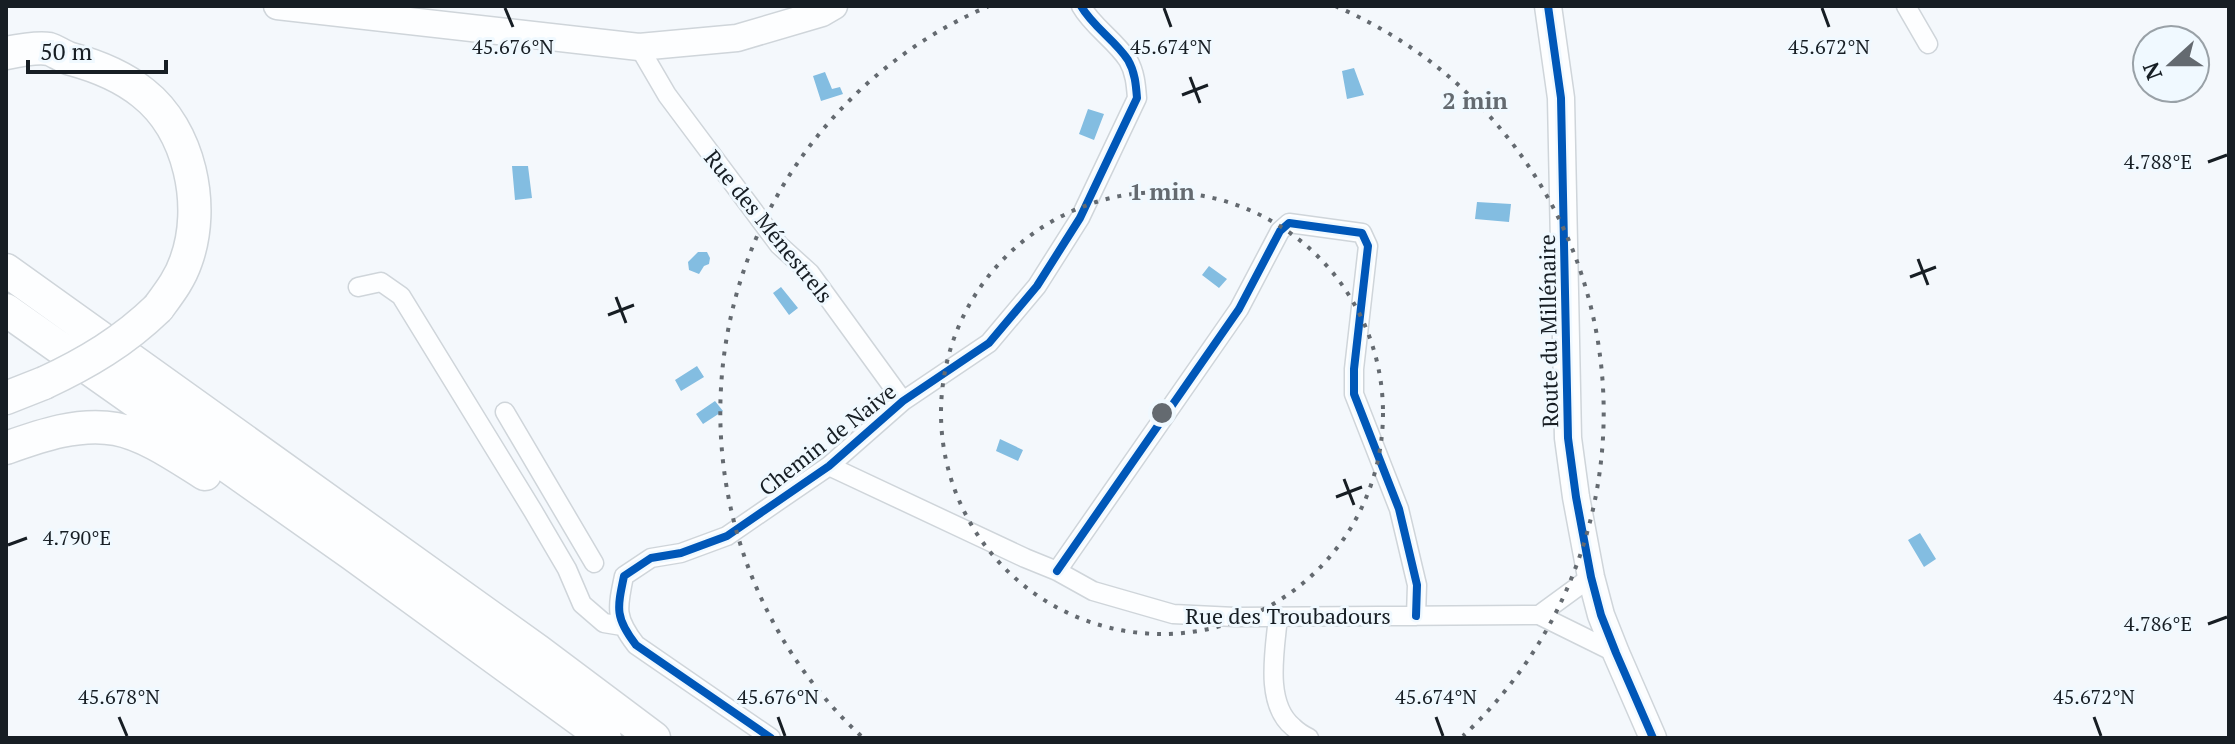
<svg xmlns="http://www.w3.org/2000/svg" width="2235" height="744" font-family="'PT Serif',serif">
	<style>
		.water { fill: #83bde1 }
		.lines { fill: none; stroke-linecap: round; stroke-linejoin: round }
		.street-casing { stroke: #cfd5da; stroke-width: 21 }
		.secondary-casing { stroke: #cfd5da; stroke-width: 29 }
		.highway-casing { stroke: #cfd5da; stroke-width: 35 }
		.street { stroke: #fdfeff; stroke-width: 18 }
		.secondary { stroke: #fdfeff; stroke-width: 26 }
		.highway { stroke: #fdfeff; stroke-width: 32 }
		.highway-bridge-casing { stroke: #cfd5da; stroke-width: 35; stroke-linecap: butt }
		.highway-bridge { stroke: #fdfeff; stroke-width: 32 }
		.cycleway-casing { stroke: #f0f9ff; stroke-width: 13 }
		.cycleway { stroke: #0057b8; stroke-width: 8 }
		.ticks { fill: none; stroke: #171e24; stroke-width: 3 }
		.ring { fill: none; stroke: #646a70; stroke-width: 4; stroke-dasharray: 4 8 }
		.labels { text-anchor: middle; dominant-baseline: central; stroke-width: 6; stroke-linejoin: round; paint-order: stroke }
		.street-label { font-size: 22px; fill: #171e24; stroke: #f0f9ff }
		.ticks-label { font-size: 20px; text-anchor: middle; fill: #171e24; stroke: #f0f9ff; stroke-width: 6; stroke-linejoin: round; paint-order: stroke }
		.centre { fill: #646a70; stroke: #f0f9ff; stroke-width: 4 }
		.ring-label { font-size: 24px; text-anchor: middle; font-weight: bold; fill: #646a70; stroke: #f0f9ff; stroke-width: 6; stroke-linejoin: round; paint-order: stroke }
	</style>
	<rect width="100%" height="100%" fill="#f4f8fc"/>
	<path class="water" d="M1354,68L1364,95L1347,99L1342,71Z
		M825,72L832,89L840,87L843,94L821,101L813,76Z
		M1088,109L1104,114L1094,140L1079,134Z
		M512,166H528L532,198L515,200Z
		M1477,202L1511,204L1509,222L1475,219Z
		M698,252H707L710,258L709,264L704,266L699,274L689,270L688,262Z
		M1209,266L1227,279L1219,288L1202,275Z
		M781,287L798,308L789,315L773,293Z
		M697,366L704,377L681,391L675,380Z
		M715,401L723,411L703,424L696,414Z
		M1000,439L1023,450L1018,461L996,451Z
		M1920,533L1936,559L1924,567L1908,540Z"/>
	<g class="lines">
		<defs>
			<path id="street" d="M1906,6L1928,44
				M639,47L667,95L779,245L810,273L903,401
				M358,287L381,282L401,296L533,511L567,569L582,604L604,623L622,626
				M505,412L594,563
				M829,466L1025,558L1057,571L1093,591L1173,614L1235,617L1539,615L1616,653
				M1057,571L1239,309L1280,231L1289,223L1362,233L1368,246L1354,369V394L1399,509L1417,585L1416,616
				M1539,615L1591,577
				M1278,617C1275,650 1264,703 1293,727C1297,731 1303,735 1309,738
				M771,738L636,645C615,618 617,609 624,576L651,558L681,553L727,536L829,466L903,401L989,343L1037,286L1080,218L1137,98C1136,85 1135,72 1128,60C1115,40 1093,27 1081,6"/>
			<path id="secondary" d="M277,6L639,47L737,38L822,13L834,6
				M1548,6L1561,98L1568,438L1576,497L1591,577L1601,615L1616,653L1653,738"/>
			<path id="highway" d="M6,53C16,51 39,47 49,49C56,51 63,57 71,59C97,66 122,76 143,93C190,130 206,206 186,261C180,279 169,293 158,308
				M6,270L538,651L654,738
				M6,310L352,554L605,738
				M6,398L44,383
				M6,448C40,436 79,422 116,429C147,435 179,458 205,474"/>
		</defs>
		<use href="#street" class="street-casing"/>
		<use href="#secondary" class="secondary-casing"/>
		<use href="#highway" class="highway-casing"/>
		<use href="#street" class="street"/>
		<use href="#secondary" class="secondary"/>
		<use href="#highway" class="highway"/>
		<defs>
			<path id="highway-bridge" d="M44,383C87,363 124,341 158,308"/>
		</defs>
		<use href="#highway-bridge" class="highway-bridge-casing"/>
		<use href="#highway-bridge" class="highway-bridge"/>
		<defs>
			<path id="cycleway" d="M1548,6L1561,98L1568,438L1576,497L1591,577L1601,615L1616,653L1653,738
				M1057,571L1239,309L1280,231L1289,223L1362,233L1368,246L1354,369V394L1399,509L1417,585L1416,616
				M771,738L636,645C615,618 617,609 624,576L651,558L681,553L727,536L829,466L903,401L989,343L1037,286L1080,218L1137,98C1136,85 1135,72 1128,60C1115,40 1093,27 1081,6"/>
		</defs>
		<use href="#cycleway" class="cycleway-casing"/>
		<use href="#cycleway" class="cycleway"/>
	</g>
	<path class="ticks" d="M505,8L513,27M1164,8L1171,27M1822,8L1829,27M1190,77L1200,103M1182,95L1208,85M2208,162L2227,155M1918,259L1928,285M1910,277L1936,267M616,297L626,323M608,315L634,305M1344,479L1354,505M1336,497L1362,487M8,545L27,538M2208,624L2227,617M119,717L127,736M778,717L785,736M1436,717L1443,736M2094,717L2101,736"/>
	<g class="ring">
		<circle cx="1162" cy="413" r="221"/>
		<path d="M861 736A442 442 0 0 1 989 6M1335 6A442 442 0 0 1 1463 736"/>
	</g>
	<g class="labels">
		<g class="street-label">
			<text transform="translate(769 226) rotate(51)">Rue des Ménestrels</text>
			<text transform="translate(1548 331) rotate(-91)">Route du Millénaire</text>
			<text transform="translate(827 439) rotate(-38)">Chemin de Naive</text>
			<text x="1288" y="615">Rue des Troubadours</text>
		</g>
	</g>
	<g class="ticks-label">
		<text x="513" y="54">45.676°N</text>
		<text x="1171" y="54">45.674°N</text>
		<text x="1829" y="54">45.672°N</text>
		<text x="2158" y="169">4.788°E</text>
		<text x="77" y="545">4.790°E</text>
		<text x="2158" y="631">4.786°E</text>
		<text x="119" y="704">45.678°N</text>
		<text x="778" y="704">45.676°N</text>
		<text x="1436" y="704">45.674°N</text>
		<text x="2094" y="704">45.672°N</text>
	</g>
	<circle cx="1162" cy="413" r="12" class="centre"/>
	<g class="ring-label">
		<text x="1475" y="109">2 min</text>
		<text x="1162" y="200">1 min</text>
	</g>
	<rect width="2235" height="744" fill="none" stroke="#171e24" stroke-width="16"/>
	<g transform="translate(2171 64) rotate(249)"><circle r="38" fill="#f0f9ff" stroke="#99a1a7" stroke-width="2"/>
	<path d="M0-6L14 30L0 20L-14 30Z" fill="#646a70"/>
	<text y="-12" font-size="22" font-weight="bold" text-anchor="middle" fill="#171e24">N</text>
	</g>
	<path d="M28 60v12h138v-12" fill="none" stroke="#171e24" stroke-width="4"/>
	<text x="40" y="60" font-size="24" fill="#171e24" stroke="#f0f9ff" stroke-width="6" paint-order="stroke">50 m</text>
</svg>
